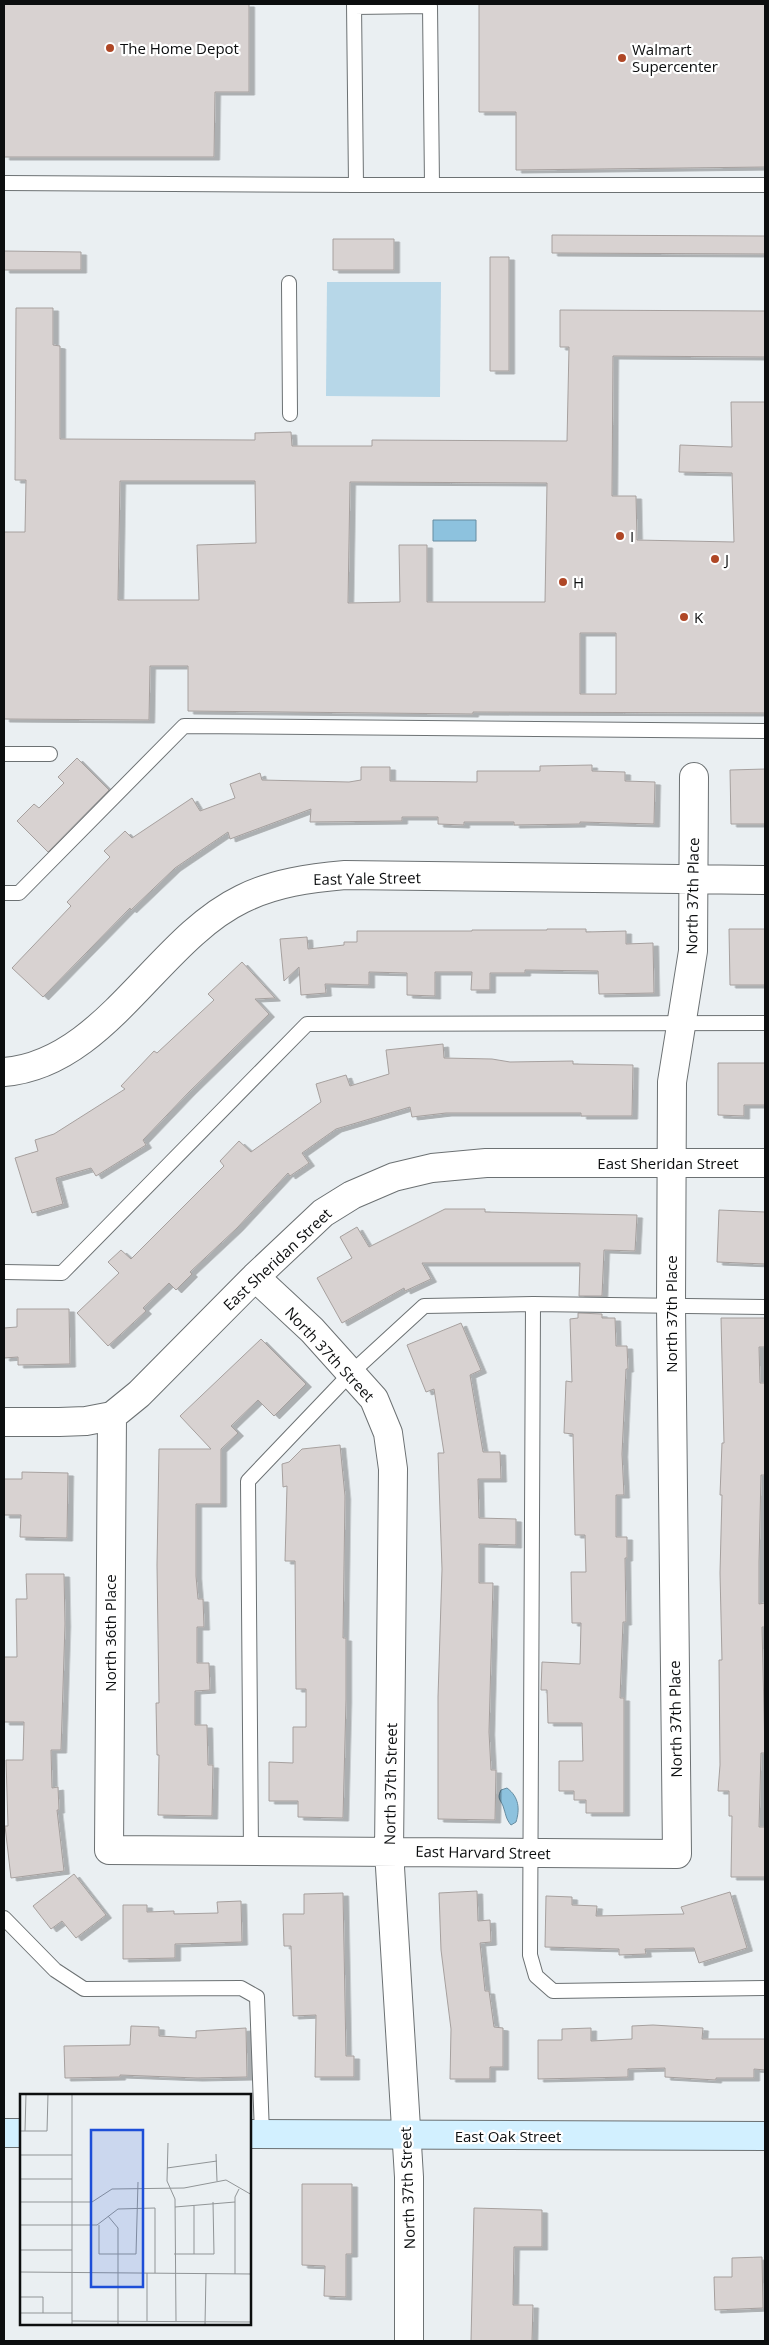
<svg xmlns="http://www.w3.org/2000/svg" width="769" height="2345" font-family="'Open Sans',sans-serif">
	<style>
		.green { fill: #b7d7e8 }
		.water { fill: #8dc2de; stroke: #668ca0 }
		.building { fill: #d8d2d1; stroke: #a6a09e; fill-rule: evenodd; filter: url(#shadow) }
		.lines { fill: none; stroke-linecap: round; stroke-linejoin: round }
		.lane-casing { stroke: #6c7173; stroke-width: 16 }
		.street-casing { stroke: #6c7173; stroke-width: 30 }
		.secondary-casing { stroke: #6c7173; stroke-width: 30 }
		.lane { stroke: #fff; stroke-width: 14 }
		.street { stroke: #fff; stroke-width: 28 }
		.secondary { stroke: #d2f0ff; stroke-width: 28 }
		.poi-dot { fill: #af4726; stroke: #fff; stroke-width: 2 }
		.labels { text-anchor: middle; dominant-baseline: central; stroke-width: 4.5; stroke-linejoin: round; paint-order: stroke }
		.poi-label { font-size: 15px; fill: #0c0e0f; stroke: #fff; text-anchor: start }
		.street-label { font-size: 15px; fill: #0c0e0f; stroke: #fff }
		.inset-road { fill: none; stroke: #919597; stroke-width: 1 }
		.view { fill: #1d4ed8; fill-opacity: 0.15; stroke: #1d4ed8; stroke-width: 2.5 }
		.inset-edge { fill: none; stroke: #0c0e0f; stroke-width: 2.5 }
	</style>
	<defs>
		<filter id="shadow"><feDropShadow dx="5.5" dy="3" stdDeviation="0" flood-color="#0004"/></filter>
	</defs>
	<rect width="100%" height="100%" fill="#eaeff2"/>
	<path class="green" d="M327,282H441L440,397L326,396Z"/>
	<path class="water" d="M433,520H476V541H433Z
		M507,1788C519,1797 520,1809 516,1822L511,1825C506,1819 506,1815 504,1809C502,1800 496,1800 501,1790Z"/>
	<path class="building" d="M4,4H249V92H215L214,157H4Z
		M479,4H765V167L516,170V112H479Z
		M552,235L765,236V254L552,253Z
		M333,239H394V270H333Z
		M4,251L81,252V270H4Z
		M490,257H509V371H490Z
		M16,308H53V345L60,346V439L255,440V433L291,432L292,446H372V440L567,441L569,347H560V310L765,311V357L613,356L612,496H636L637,540L734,542L732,473L679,472L680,445L732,447L731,402H765V713L473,712V714L188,711V666H150L149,720L4,719V532H25L26,480H15ZM120,481H255L256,543L197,545L199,600H118ZM350,482L547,483L545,602H427V545H399L400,602L348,603ZM580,633H616V694H580Z
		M77,758L109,790L48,852L17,821L34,804L39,808L64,783L58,777Z
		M592,765V771L625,772V781L655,782L654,824L580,822V824L514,825V822H464V825L438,824V817H402V821L310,822L311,809L230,839L228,832L175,868L131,910L130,908L43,997L12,968L71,906L67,902L110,857L104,851L125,831L132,838L192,798L200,811L235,798L230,784L260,773L262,780L349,782L361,780V767H390V781L477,782V771H540V766Z
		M765,769V824H731L730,770Z
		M547,929H586V932L626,931V944L653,943L654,993L599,994L598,971L525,970V973H490V990H471L472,972H435V996L407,995V973L369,972V985L325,984L326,993L301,995L299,967L284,981L280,939L307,937L308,949L344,945V942H357V931H472V930H547Z
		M729,929H765V985H730Z
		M242,962L275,998L255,999L269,1014L189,1092L143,1140L146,1145L96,1176L91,1168L56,1178L63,1204L32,1213L15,1158L38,1151L35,1140L54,1134L125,1089L121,1086L154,1051L157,1053L214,1000L208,994Z
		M443,1044L444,1058L492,1059L510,1062L573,1061V1064L633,1065L632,1116H581V1113H446L412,1117L410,1107L336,1129L302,1153L309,1163L290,1176L288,1173L237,1228L190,1272L192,1274L176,1290L169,1283L143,1308L146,1311L108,1346L77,1313L119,1273L108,1262L121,1250L131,1259L224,1166L220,1161L239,1141L251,1152L321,1102L316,1084L346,1075L350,1086L389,1074L386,1050Z
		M718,1063H765V1105H744V1116L718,1115Z
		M445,1209H485V1212L637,1215L635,1251L604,1250L602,1296H579L580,1263H422L431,1279L405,1291L404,1288L342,1323L317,1278L352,1258L340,1237L357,1227L369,1247Z
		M719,1210L765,1212V1264L717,1262Z
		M17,1309H69L70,1364L18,1365V1357L4,1358V1328L17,1327Z
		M578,1313L602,1314V1318H615L616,1346H627L628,1369H626L622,1454L624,1495H616V1537H627V1558H625L626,1622H623L620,1698H624V1813H586V1800H574V1791H559V1761H583L582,1723H548L547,1690H541L542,1662L580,1664L581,1623H572L571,1572H586L585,1535H575L573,1434L564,1433L566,1381L572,1382L570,1319L578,1318Z
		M721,1318H765V1347H759L760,1383H765V1475H761L759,1562V1604L765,1603V1627H762L765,1753H761L759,1827H765V1877H731L732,1816H729V1791H718L720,1765L719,1660H722L720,1573L722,1495H720L722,1443H724Z
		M461,1323L481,1370L470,1375L483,1452H500L501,1479H478L479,1518L516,1519V1545L479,1544V1583H493L489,1732L491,1770H496L495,1820L438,1819V1697L442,1569L438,1453H444L434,1389L426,1392L407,1345Z
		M261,1339L306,1384L274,1416L258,1400L231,1426L238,1433L221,1449V1504H196V1576L198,1599H203L204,1627H197V1663H209L210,1690L195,1691V1725H207L208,1765H213L212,1816L158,1815L159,1755H157L156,1703H159L157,1565L159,1449H211L180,1416Z
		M340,1445L345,1496L343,1638H346V1700L343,1818L298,1817V1801H269V1762L293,1763V1727H306V1689H296L295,1561H285L287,1486L283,1487L282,1464L289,1462L302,1449Z
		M22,1472L68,1473L67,1538L20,1537L21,1515H4V1479H22Z
		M26,1574H64L65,1624L61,1750H51L52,1788L58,1787L59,1810H57L64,1871L11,1878L5,1826H8L6,1760H23L24,1722H4V1657H17L16,1599H27Z
		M74,1874L106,1915L76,1938L62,1921L51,1929L33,1906Z
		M477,1891L478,1921L490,1920L491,1942L480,1943L485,1991H489L494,2027L503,2028V2067H490V2079H450L451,2029L441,1950L439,1893Z
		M730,1892L747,1948L699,1963L694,1948L645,1949L646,1954L619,1955V1949L545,1947L546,1896L572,1897V1905L597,1906L596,1916L684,1914L681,1907Z
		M343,1893L346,2056H354V2077H315L316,2015L293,2016L291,1946H284L283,1914H304V1894Z
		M241,1901L242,1942L175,1944V1958L123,1959V1905H147V1912L174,1911V1914L218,1913L217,1902Z
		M653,2025L703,2028L702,2039H765V2070L754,2069V2078H716V2080L665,2077V2068L628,2069V2077L538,2079V2040H562V2029L591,2028V2041L632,2039V2026Z
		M131,2026L159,2027V2036L196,2038V2031L246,2028L247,2077L197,2078L120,2075V2077L65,2078L64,2046L130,2045Z
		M302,2184H352V2254H346V2297L324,2296L325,2266L302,2265Z
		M474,2208L542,2210V2247H514L513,2305H533L532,2341H471Z
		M762,2257L763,2308L715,2310L714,2277H732V2258Z"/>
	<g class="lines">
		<defs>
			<path id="lane" d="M354,7L430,6L432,185
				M4,183L356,185L354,4
				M356,185H765
				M289,283L290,414
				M4,754H50
				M4,893H19L184,726L765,731
				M4,1272L62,1273L307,1024L765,1023
				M533,1304L530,1955L536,1976L553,1991L765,1988
				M251,1852L248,1481L351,1373L424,1306L533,1304L765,1307
				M4,1918L55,1970L84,1989L241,1988L257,1997L262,2134"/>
			<path id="street" d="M4,1072C105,1064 157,940 242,899C274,883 310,878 345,875L765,880
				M255,1277L312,1330L374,1399L388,1433L393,1469L389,1851L409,2177V2341
				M112,1416L109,1850L677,1854L671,1306L672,1082L693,951L694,777
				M4,1422H59L86,1421L112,1416L139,1394L255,1277L323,1213L352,1195L394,1177L432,1168L486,1163H765"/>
			<path id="secondary" d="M4,2133H21
				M250,2134L765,2136"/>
		</defs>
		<use href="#lane" class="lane-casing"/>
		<use href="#street" class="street-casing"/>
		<use href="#secondary" class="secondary-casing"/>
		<use href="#lane" class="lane"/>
		<use href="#street" class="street"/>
		<use href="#secondary" class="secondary"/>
	</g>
	<g class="poi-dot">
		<circle cx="110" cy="48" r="5"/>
		<circle cx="622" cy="58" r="5"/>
		<circle cx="620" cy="536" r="5"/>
		<circle cx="715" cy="559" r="5"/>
		<circle cx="563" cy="582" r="5"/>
		<circle cx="684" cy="617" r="5"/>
	</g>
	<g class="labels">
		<g class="poi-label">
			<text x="120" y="48">The Home Depot</text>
			<text x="632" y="49">Walmart<tspan x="632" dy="17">Supercenter</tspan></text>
			<text x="630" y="536">I</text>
			<text x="725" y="559">J</text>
			<text x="573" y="582">H</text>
			<text x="694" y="617">K</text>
		</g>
		<g class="street-label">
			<text transform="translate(367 878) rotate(-1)">East Yale Street</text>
			<text transform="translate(692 896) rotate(-89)">North 37th Place</text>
			<text x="668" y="1163">East Sheridan Street</text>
			<text transform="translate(277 1259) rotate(-43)">East Sheridan Street</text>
			<text transform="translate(671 1314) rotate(-90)">North 37th Place</text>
			<text transform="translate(330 1354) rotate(47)">North 37th Street</text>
			<text transform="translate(110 1633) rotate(-90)">North 36th Place</text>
			<text transform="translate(675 1719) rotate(-91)">North 37th Place</text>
			<text transform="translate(390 1784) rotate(-89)">North 37th Street</text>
			<text transform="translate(483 1852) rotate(1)">East Harvard Street</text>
			<text x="508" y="2136">East Oak Street</text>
			<text transform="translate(407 2188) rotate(-92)">North 37th Street</text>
		</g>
	</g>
	<g transform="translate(20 2094)">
		<rect width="231" height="231" fill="#eaeff2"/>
		<path class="inset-road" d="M0,37H27L28,0M5,37L6,0M148,49L147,87L155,105L156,227M196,60L197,87M0,61H52M147,74L197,67M0,85H52M0,108H72L92,95L164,94L206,86L232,101M174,112V160M155,113L215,108M88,122L98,134V231M0,131H77L98,115L135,114V179M79,131V160H116L118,88M0,156H52M154,160H194L193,108M0,178L232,180M127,179V227M215,180V103L219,95M0,203H23V219M0,219H52M52,227L232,228M52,231V0M185,231L186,179"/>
		<path class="view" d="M71,36H123V193H71Z"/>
		<rect width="231" height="231" class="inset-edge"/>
	</g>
	<rect width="769" height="2345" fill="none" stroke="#0c0e0f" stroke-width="10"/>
</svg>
